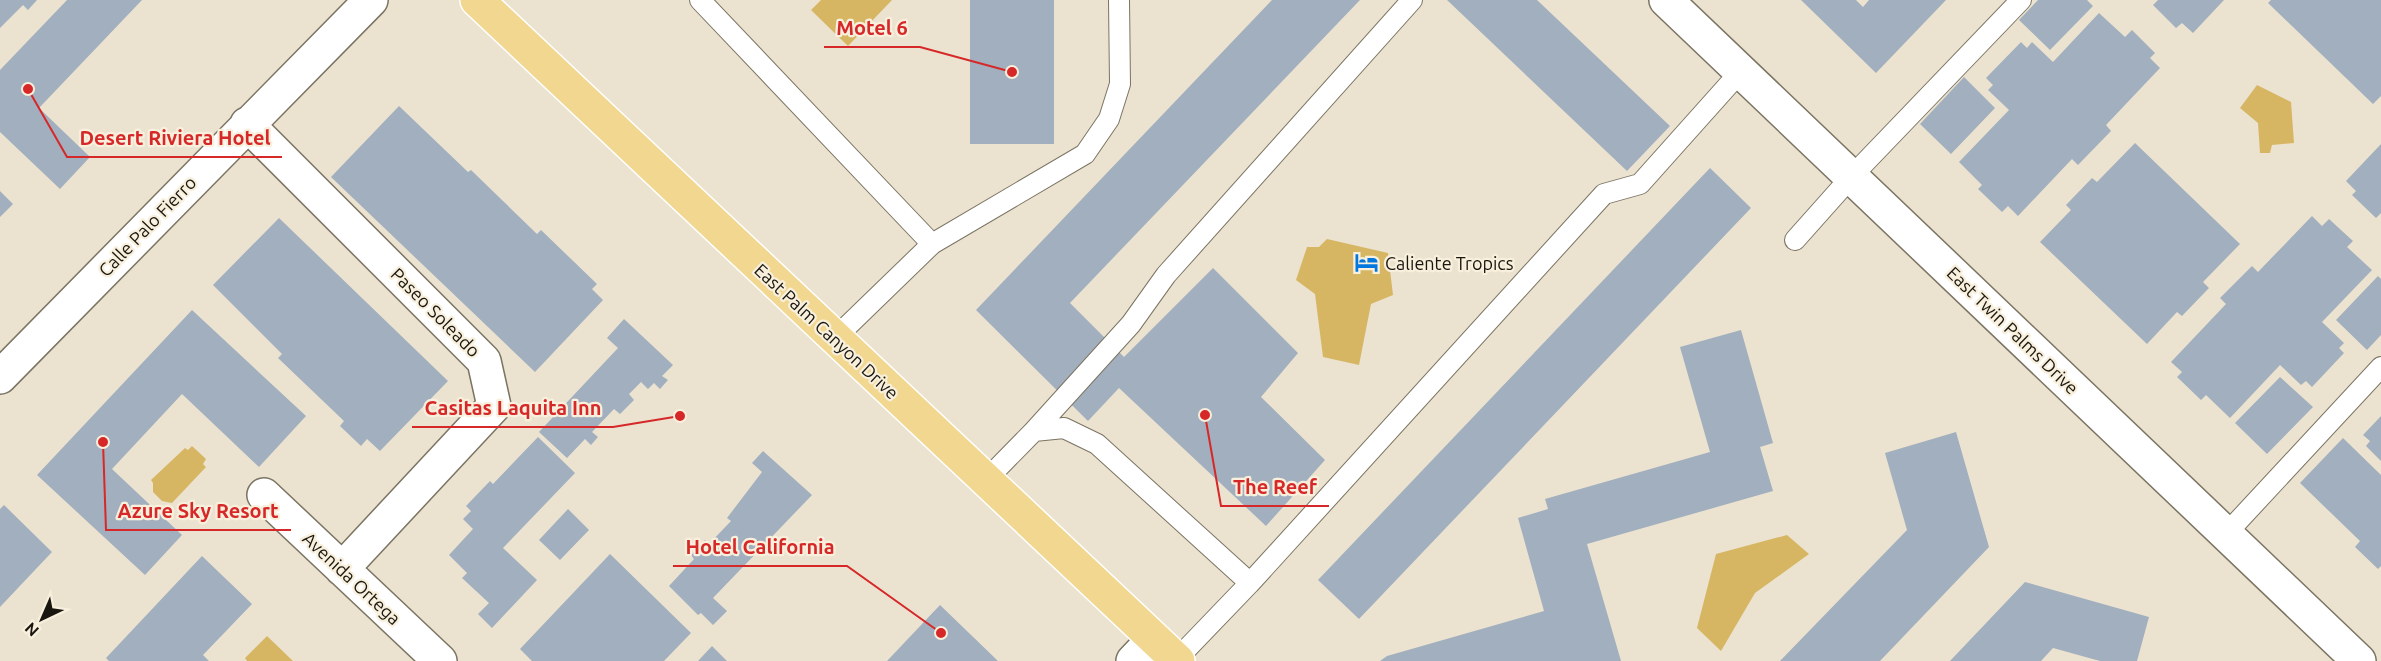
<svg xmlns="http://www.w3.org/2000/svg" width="2381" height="661" font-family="Ubuntu,sans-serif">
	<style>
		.water { fill: #d7b663 }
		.building { fill: #a2afbe }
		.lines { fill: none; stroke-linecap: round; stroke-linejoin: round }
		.service-casing { stroke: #7b7463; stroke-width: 22 }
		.minor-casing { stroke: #7b7463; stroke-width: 36 }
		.primary-casing { stroke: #fff; stroke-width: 36 }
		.service { stroke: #fff; stroke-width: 20 }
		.minor { stroke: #fff; stroke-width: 33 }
		.primary { stroke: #f1d790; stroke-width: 33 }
		.labels { text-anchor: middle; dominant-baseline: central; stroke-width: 4.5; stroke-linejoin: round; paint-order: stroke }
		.street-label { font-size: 18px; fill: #19160f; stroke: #f8f0dd }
		.poi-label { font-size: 18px; fill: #19160f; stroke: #f8f0dd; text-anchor: start }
		.leader { fill: none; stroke: #d62828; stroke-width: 2 }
		.callout-dot { fill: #d62828; stroke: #f8f0dd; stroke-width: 2 }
		.callout-label { font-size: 20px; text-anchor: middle; font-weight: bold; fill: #d62828; stroke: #f8f0dd; stroke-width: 4.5; stroke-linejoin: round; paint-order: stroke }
	</style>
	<rect width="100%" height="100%" fill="#ebe3d0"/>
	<path class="water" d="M821,0H892L848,46L811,10Z
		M2257,85L2291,102L2294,143L2272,145L2270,153H2260L2258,123L2240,108Z
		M1327,239L1388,253L1393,295L1371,304L1359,365L1323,357L1315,294L1296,280L1307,247H1319Z
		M192,446L206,459L203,464L206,467L172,503L162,501L153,492V483L151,480L185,448L188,450Z
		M1787,535L1809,554L1755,593L1721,651L1697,628L1716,554Z
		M267,636L293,661H247L245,658Z"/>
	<path class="building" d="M0,0H37L28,10L23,5L0,28Z
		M67,0H142L39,108L90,157L60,189L0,132V70Z
		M970,0H1054V144H970Z
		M1272,0H1360L1070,303L1124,357L1213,268L1298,353L1261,397L1325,460L1266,526L1119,388L1088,421L976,310Z
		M1447,0H1537L1670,126L1627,171Z
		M1801,0H1856L1863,7L1869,0H1946L1876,73Z
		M2038,0H2087L2093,6L2050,50L2019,20Z
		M2158,0H2224L2193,33L2182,23L2176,28L2153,5Z
		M2271,0H2381V96L2373,104L2268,3Z
		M2099,13L2125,37L2132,30L2155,53L2150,58L2160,68L2106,125L2111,131L2078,165L2072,159L2018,216L2008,206L2002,212L1978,189L1982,185L1959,162L2009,110L1988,90L1993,85L1986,78L2021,42L2027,48L2032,42L2053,62Z
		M1964,77L1995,108L1951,154L1920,124Z
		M399,106L468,172L471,170L537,234L541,230L597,284L592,289L603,300L535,372L331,177Z
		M2135,143L2240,244L2203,282L2209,288L2182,316L2177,312L2147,344L2040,242L2071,210L2066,205L2092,178L2097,182Z
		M2381,144V213L2376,218L2352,195L2356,191L2346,181Z
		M1710,168L1751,208L1359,619L1318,580Z
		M0,191L13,204L0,217Z
		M2312,216L2322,226L2329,219L2353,241L2347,247L2372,270L2322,322L2344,343L2339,348L2344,353L2312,387L2306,381L2301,385L2280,365L2230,418L2206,395L2201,400L2177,377L2182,372L2171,362L2226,304L2220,298L2252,266L2258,272Z
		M279,218L448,381L380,451L367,439L361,446L340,426L344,421L278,358L282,354L213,285Z
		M2378,276L2381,279V335L2367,350L2336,320Z
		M192,310L306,416L259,467L182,394L112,469L182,535L145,575L37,475Z
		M624,319L673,365L662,376L668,380L660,389L654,383L648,389L641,382L629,394L634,400L620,414L614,409L592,432L598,437L591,445L585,439L567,458L539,432L618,348L607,338Z
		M1741,330L1773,443L1760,447L1773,491L1587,544L1621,661H1380L1387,656L1544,611L1518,518L1548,509L1545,499L1710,452L1680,347Z
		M2280,377L2313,407L2267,454L2235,423Z
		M2381,416V461L2366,446L2370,441L2363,435Z
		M1956,432L1989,547L1880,661H1780L1907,530L1885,453Z
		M538,437L575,473L503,548L537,580L492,628L478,614L489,603L462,578L467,573L449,555L473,529L463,519L471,511L466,506L490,481L493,484Z
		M2343,438L2381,475V566L2378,569L2355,547L2360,541L2300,483Z
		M763,451L812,495L713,598L727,611L713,625L701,613L698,615L669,586L694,559L691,555L705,540L709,544L731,521L727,518L762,472L752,463Z
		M4,505L52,552L0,607V509Z
		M568,509L589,530L560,560L539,540Z
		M610,554L691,633L664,661H532L520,649Z
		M202,556L252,604L203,655L209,661H109L106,658Z
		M2025,582L2149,617L2137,661H2100L2053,648L2041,661H1950Z
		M940,605L998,661H887Z
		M712,646L727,661H698Z"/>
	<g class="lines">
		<defs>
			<path id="service" d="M700,0L932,244
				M1795,240L1852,176L2021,0
				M835,338L932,244L1085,154L1109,119L1120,84L1119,0
				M1034,431L1131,324L1166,275L1412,0
				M986,480L1034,431L1064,428L1097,444L1250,583
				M2226,534L2381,367
				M1176,660L1250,583L1604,194L1640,184L1741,71"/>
			<path id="minor" d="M1666,0L2359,661
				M247,124L484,361L494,406L342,569
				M0,377L371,0
				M264,495L440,661
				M1133,661L1154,639"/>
			<path id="primary" d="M477,0L1178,661"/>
		</defs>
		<use href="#service" class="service-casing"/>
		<use href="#minor" class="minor-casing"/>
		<use href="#primary" class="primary-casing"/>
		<use href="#service" class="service"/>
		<use href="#minor" class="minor"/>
		<use href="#primary" class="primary"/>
	</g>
	<defs>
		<symbol id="hotel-bare" viewBox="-9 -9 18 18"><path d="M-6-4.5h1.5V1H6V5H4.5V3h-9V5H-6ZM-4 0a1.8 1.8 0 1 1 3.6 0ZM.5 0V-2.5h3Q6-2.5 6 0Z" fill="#0178df" stroke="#f8f0dd" stroke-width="2.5" paint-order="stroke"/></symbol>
	</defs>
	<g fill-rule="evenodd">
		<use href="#hotel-bare" x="1350" y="246" width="33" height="33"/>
	</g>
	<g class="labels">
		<g class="street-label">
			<text transform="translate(147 226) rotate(-46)">Calle Palo Fierro</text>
			<text transform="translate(436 312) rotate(45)">Paseo Soleado</text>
			<text transform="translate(2013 330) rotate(44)">East Twin Palms Drive</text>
			<text transform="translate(827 331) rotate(43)">East Palm Canyon Drive</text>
			<text transform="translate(352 578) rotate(43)">Avenida Ortega</text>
		</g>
		<g class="poi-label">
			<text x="1385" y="263">Caliente Tropics</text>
		</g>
	</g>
	<path class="leader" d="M1012 72L920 47H824M28 89L67 157H282M680 416L613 427H412M1205 415L1221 506H1329M103 442L106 530H291M941 633L847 566H673"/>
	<g class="callout-dot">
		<circle cx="1012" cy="72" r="6"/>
		<circle cx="28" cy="89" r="6"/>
		<circle cx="680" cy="416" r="6"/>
		<circle cx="1205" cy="415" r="6"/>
		<circle cx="103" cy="442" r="6"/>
		<circle cx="941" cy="633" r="6"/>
	</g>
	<g class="callout-label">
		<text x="872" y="35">Motel 6</text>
		<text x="175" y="145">Desert Riviera Hotel</text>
		<text x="513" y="415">Casitas Laquita Inn</text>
		<text x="1275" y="494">The Reef</text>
		<text x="198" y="518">Azure Sky Resort</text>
		<text x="760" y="554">Hotel California</text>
	</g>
	<g transform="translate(42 619) rotate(224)" stroke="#f8f0dd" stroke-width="4.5" paint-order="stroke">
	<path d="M0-4.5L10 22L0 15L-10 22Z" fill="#19160f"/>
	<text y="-9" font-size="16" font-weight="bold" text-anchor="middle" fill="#19160f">N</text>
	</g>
</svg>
